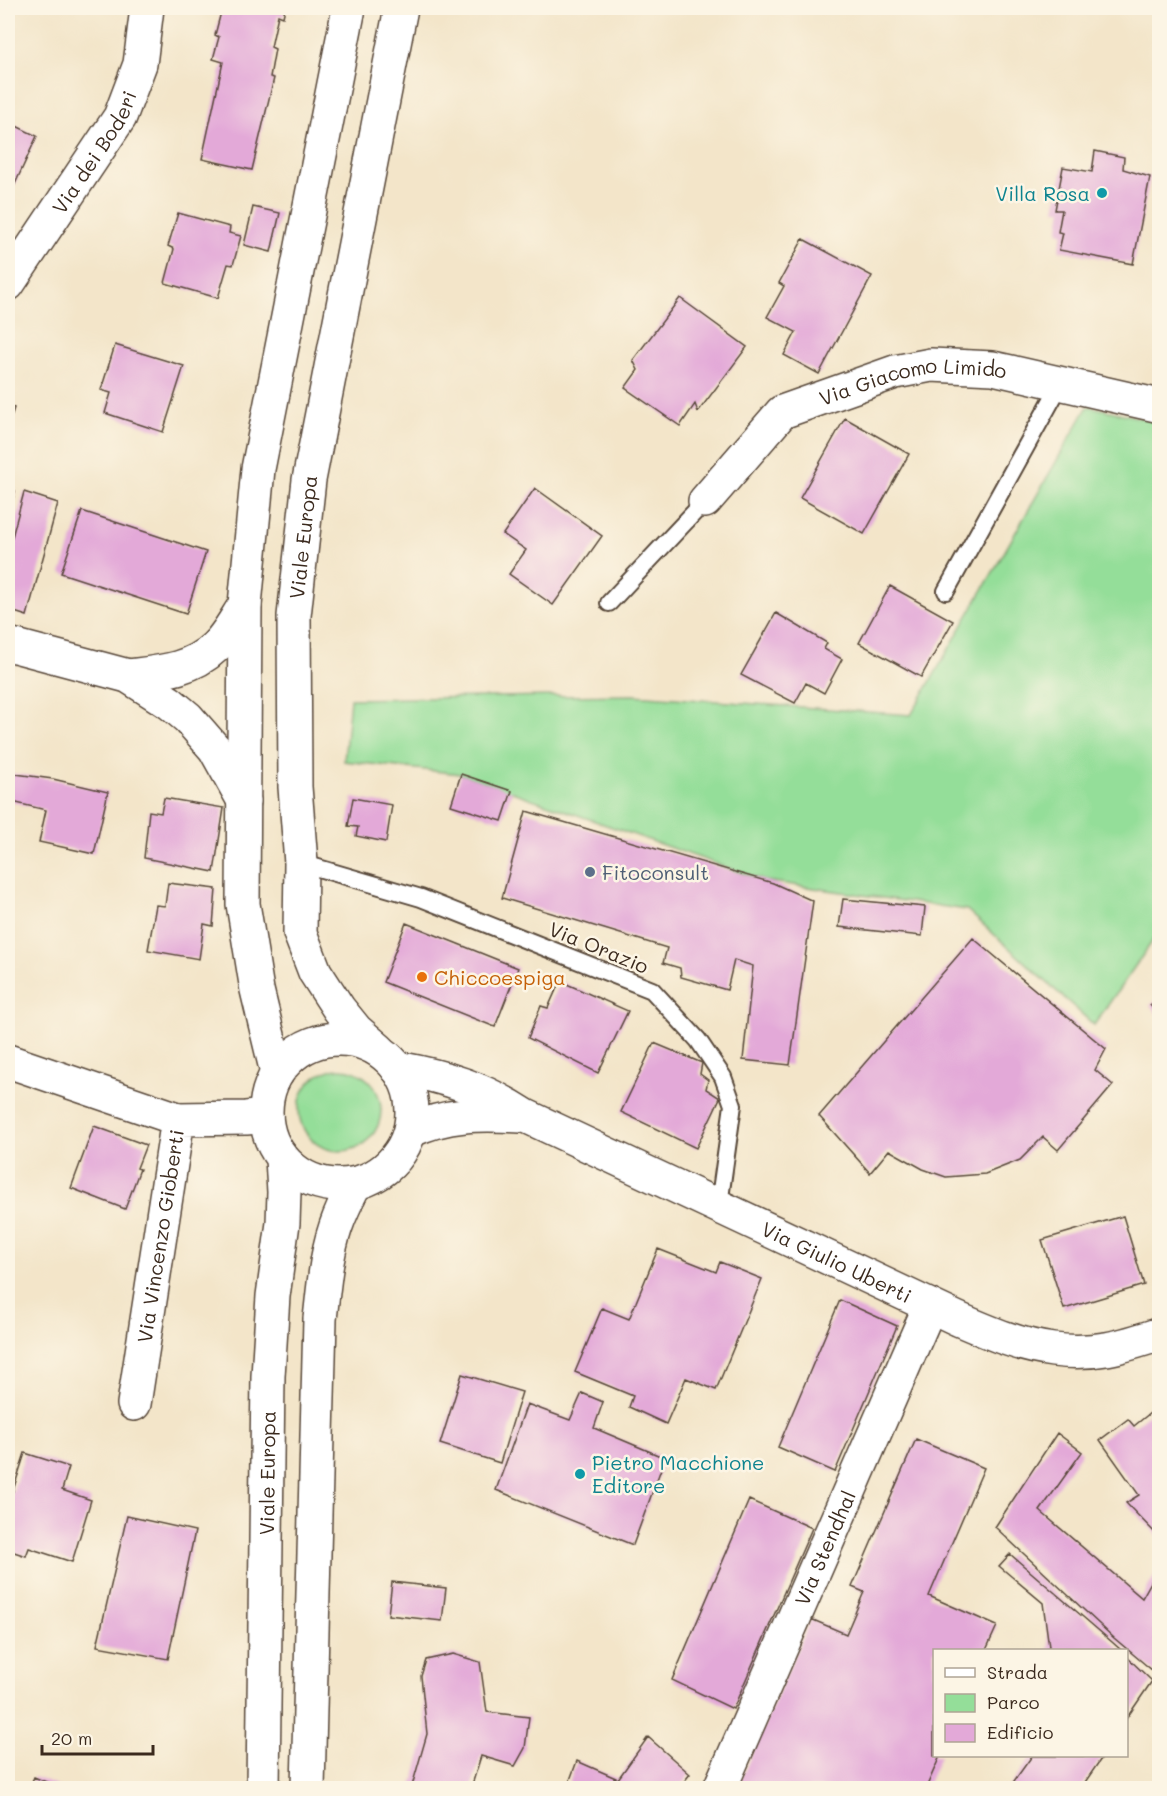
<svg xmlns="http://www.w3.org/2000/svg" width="1167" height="1796" font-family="Mali,sans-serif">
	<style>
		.green { fill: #94de99; stroke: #68845c; stroke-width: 1.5 }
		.building { fill: #e3a9d8 }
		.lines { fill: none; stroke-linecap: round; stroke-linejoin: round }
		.service-casing { stroke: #574638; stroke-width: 20 }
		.minor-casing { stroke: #574638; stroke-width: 36 }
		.tertiary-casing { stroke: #574638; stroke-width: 36 }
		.service { stroke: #fff; stroke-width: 16 }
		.minor { stroke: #fff; stroke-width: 33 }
		.tertiary { stroke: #fff; stroke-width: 33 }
		.culture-dot { fill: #0f9aa8; stroke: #fcf5e5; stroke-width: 2 }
		.service-dot { fill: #5c6f8a; stroke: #fcf5e5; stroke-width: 2 }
		.food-dot { fill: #e8710a; stroke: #fcf5e5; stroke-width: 2 }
		.labels { text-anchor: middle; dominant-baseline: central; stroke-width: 5; stroke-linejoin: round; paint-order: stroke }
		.street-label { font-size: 20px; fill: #3b2a1e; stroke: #fcf5e5 }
		.culture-label { font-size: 20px; fill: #0d838f; stroke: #fcf5e5; text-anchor: end }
		.service-label { font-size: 20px; fill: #4e5e75; stroke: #fcf5e5; text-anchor: start }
		.food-label { font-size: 20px; fill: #c56008; stroke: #fcf5e5; text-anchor: start }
	</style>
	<rect width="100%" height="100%" fill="#fcf5e5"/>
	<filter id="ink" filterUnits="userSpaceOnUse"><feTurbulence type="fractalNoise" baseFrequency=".0167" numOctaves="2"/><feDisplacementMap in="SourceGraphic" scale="12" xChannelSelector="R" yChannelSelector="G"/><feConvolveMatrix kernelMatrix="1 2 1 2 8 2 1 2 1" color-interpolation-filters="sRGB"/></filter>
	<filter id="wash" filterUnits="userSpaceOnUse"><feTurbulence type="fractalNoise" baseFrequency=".008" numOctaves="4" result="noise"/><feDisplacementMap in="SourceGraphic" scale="24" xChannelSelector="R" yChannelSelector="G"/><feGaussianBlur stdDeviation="1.35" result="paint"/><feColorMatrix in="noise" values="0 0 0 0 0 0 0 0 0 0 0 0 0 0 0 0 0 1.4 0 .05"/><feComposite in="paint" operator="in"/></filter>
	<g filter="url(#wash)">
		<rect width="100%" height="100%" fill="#f3e5c9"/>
		<path class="green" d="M1088,406L1159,422V932L1094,1025L967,910L765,881L461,774L344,761L350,699L633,695L911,715Z
			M299 1110a41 41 0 1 1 82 0a41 41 0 1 1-82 0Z"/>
		<g id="blocks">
			<path class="building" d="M222,8H285L283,17L278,15L271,47L275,49L270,77L274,78L252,170L202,159L223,62L213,59L219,37L215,35Z
				M8,122L37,136L10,195L14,198L8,211Z
				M1095,151L1124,157L1123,169L1150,177L1133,264L1059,250L1063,233L1058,232L1062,210H1055L1063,167L1092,172Z
				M253,207L280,213L271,252L244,245Z
				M178,213L230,227L229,233L241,236L233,265L228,264L218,298L165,283L174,249L168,246Z
				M803,239L872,276L819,374L784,355L796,332L767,317L784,286L779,283Z
				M680,298L747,347L698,412L695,404L680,426L625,388L638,370L633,360Z
				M115,345L184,366L163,432L105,413L111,393L101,390Z
				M8,394L12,396L9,406L14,408L8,427Z
				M845,418L909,454L864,534L800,498Z
				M535,488L602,536L553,605L509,574L526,550L503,534Z
				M8,489L15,491L8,518Z
				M24,492L58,503L27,616L8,610V552Z
				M82,511L206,552L186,614L61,573Z
				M890,586L953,621L921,677L859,643Z
				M776,613L827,643L824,649L842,659L824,693L806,683L795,703L741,675Z
				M8,773L53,779L108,792L94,854L39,842L46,810L8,801Z
				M461,774L512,791L502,821L451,805Z
				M164,798L224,808L214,872L144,858L149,811L161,813Z
				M353,798L392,805L386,842L356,836L358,827L348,826Z
				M526,811L773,883L813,901L790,1065L743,1060L753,966L734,960L727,990L681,977L680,968L663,963L667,948L502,898Z
				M168,883L216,889L213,926L204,924L199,959L148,950L156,905L165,906Z
				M843,899L925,907L922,936L839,927Z
				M406,923L518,968L495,1027L383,982Z
				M973,938L1106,1049L1095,1070L1113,1085L1058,1150L1043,1137L1020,1160L985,1174L946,1177L923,1169L889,1150L870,1173L819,1116Z
				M560,981L628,1011L598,1073L528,1038L541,1006L548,1008Z
				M1160,998V1017L1150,1005Z
				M654,1043L702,1063L700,1074L708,1080L706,1089L720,1098L696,1148L621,1112Z
				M94,1126L146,1145L137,1168L140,1169L125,1209L71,1188Z
				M1123,1216L1144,1285L1064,1309L1042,1240Z
				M658,1249L716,1272L720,1262L762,1279L716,1390L686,1378L666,1424L629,1407L633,1396L575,1372L602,1308L629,1319Z
				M840,1300L897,1326L835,1472L778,1447Z
				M462,1374L522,1392L500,1463L440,1444Z
				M582,1393L603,1402L594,1428L665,1458L633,1545L496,1490L527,1404L570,1420Z
				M1150,1413L1160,1415V1538L1126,1503L1139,1495L1100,1440L1128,1419L1134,1426Z
				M1057,1433L1082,1452L1040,1511L1142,1598L1160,1566V1677L1114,1638L995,1527Z
				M916,1439L984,1468L929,1596L997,1626L986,1650H934V1756H940L926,1788H737L811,1619L846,1634L864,1592L852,1587Z
				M25,1453L69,1467L62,1490L91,1500L72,1562L29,1548L26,1556L8,1550V1506Z
				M749,1500L812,1528L733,1709L672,1680Z
				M127,1516L195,1531L168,1659L97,1646Z
				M1010,1554L1112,1642L1121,1650H1046L1049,1647L1043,1603L999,1566Z
				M392,1582L446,1588L442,1621L388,1615Z
				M453,1654L480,1662L487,1712L529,1717L525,1748L515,1766L481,1756L471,1788H416L412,1786L427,1734L421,1676L426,1660Z
				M1126,1656L1152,1681L1126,1719Z
				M648,1737L690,1774L679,1788H567L577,1761L618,1779Z
				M1032,1756H1103L1081,1788H1009Z
				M34,1777L61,1788H29Z"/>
		</g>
	</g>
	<g filter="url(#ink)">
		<use href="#blocks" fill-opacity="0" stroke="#574638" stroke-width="1.5"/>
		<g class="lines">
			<defs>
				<path id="service" d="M946,591L1060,385
					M609,603L705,501
					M301,863L421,898L652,990L698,1040L723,1077L733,1105L719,1205"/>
				<g id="minor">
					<path id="s1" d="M8,284L120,117L140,64L147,8"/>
					<path id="s2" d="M705,501L782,412L895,372L931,365L993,368L1160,406"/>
					<path d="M8,644L128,676L170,703L188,718L215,749L244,801"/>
					<path d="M128,676C160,672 191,670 215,647C227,636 236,618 245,605"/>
					<path d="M8,1061L178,1119"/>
					<path id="s3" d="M397,1068C447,1077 483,1088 526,1116C629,1165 732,1212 835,1261C876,1280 917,1300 958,1319C988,1332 1020,1346 1053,1350C1095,1355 1121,1347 1160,1334"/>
					<path d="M410,1131C447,1113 481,1114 521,1116"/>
					<path id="s4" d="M134,1404L178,1119L246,1118L266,1116"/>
					<path id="s5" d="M720,1788L930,1306"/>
				</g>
				<g id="tertiary">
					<circle cx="339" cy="1112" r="73"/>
					<path id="s6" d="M379,1050L356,1030L339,1009L315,972L300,933L301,863L295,787L294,616L309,480L401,8"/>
					<path d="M277,1073L257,990L243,904L245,605L258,469L349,8"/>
					<path id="s7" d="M263,1788L268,1376L273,1296L283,1223L284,1192L282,1158"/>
					<path d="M308,1788L320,1319C324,1285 326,1250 339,1218C344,1206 349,1195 355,1184"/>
				</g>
			</defs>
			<use href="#service" class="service-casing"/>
			<use href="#minor" class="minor-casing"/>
			<use href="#tertiary" class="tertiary-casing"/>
			<use href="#service" class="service"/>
			<use href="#minor" class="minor"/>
			<use href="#tertiary" class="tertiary"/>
		</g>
	</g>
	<g class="culture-dot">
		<circle cx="1102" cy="193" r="6"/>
		<circle cx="580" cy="1474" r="6"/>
	</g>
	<circle class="service-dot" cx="590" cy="872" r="6"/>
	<circle class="food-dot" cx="422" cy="977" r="6"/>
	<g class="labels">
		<g class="street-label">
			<text stroke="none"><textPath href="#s1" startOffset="158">Via dei Boderi</textPath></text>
			<text stroke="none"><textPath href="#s2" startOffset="254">Via Giacomo Limido</textPath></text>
			<text stroke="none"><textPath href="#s6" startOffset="540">Viale Europa</textPath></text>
			<text transform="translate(599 947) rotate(22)">Via Orazio</text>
			<text stroke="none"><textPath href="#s4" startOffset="170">Via Vincenzo Gioberti</textPath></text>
			<text stroke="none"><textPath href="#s3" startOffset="482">Via Giulio Uberti</textPath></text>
			<text stroke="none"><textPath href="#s7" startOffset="315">Viale Europa</textPath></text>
			<text stroke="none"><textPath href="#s5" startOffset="262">Via Stendhal</textPath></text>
		</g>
		<g class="culture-label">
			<text x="1090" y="193">Villa Rosa</text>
			<text x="592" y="1462" text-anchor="start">Pietro Macchione<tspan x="592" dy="23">Editore</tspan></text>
		</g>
		<g class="service-label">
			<text x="602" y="872">Fitoconsult</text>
		</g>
		<g class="food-label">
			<text x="434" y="977">Chiccoespiga</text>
		</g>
	</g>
	<rect width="1167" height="1796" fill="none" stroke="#fcf5e5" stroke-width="30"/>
	<rect x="933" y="1649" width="195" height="108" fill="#fcf5e5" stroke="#afa495" stroke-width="1.5"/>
	<rect x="945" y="1668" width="30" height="9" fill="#ffffff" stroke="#afa495" stroke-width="1.5"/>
	<text x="987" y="1679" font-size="18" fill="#3b2a1e">Strada</text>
	<rect x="945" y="1694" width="30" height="18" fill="#94de99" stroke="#afa495" stroke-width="1.5"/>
	<text x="987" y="1709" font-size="18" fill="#3b2a1e">Parco</text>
	<rect x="945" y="1724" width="30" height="18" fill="#e3a9d8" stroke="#afa495" stroke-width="1.5"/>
	<text x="987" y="1739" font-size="18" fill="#3b2a1e">Edificio</text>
	<path d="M42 1745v9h111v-9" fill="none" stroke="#3b2a1e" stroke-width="3"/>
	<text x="51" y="1745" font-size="18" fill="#3b2a1e" stroke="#fcf5e5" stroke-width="4.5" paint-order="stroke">20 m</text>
</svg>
